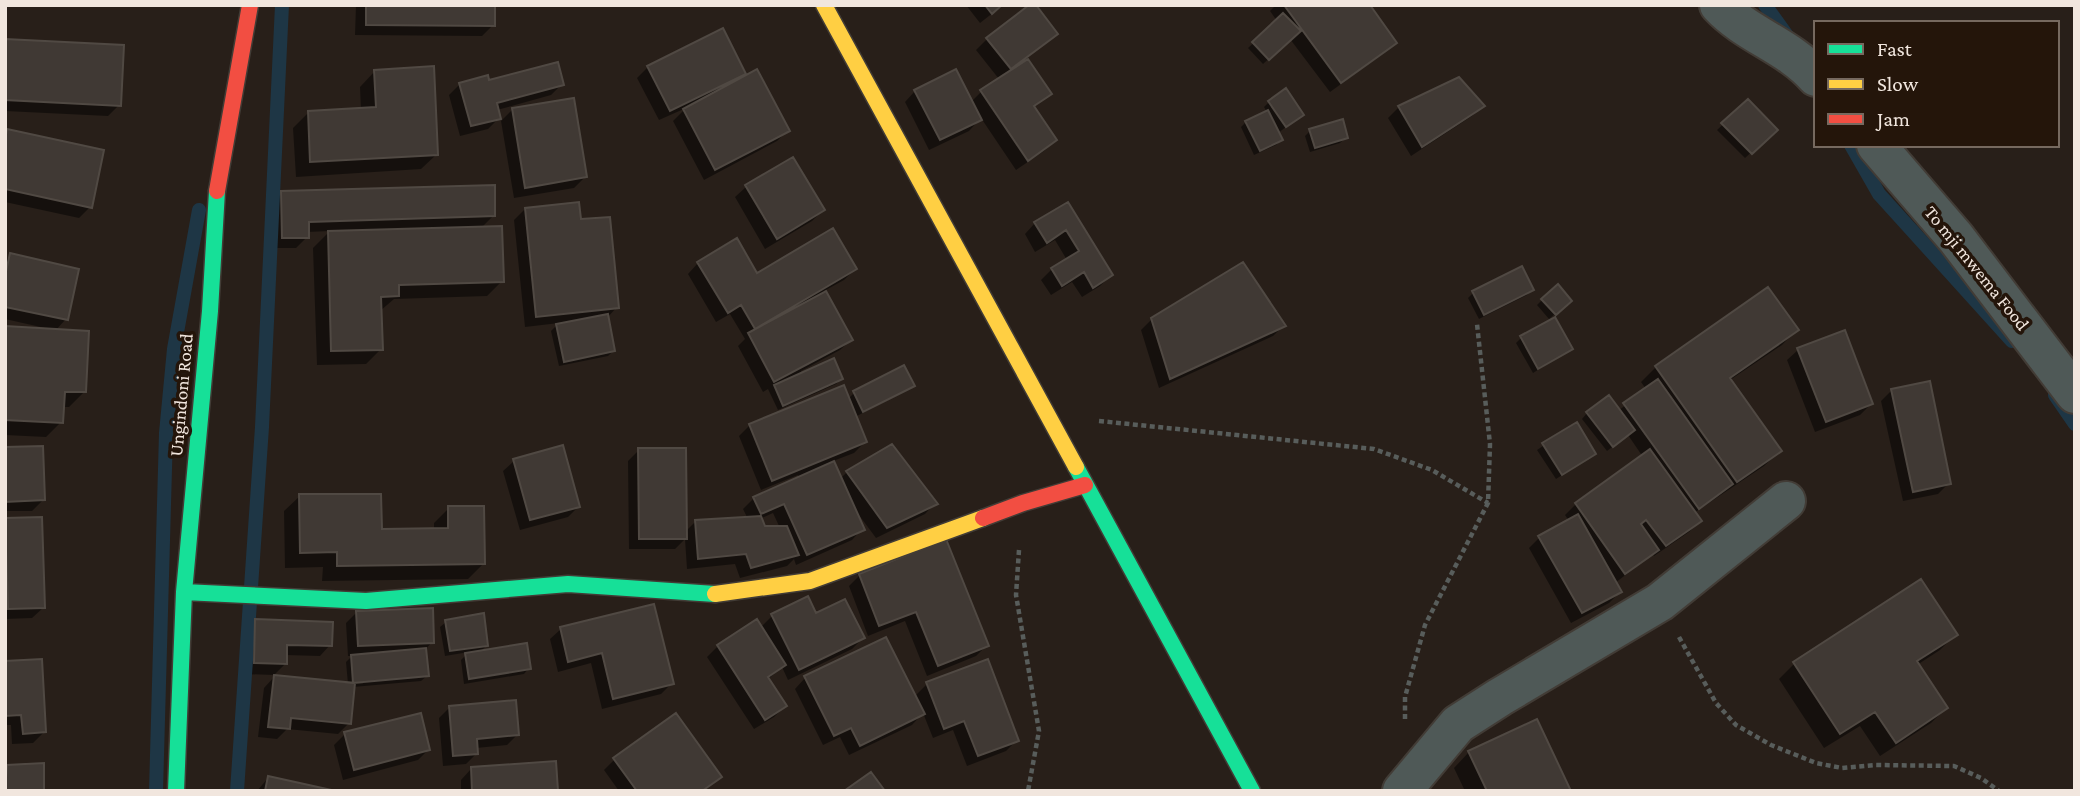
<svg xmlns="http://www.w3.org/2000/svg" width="2080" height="796" font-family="'Crimson Pro',serif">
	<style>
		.shadow { fill: #0007; fill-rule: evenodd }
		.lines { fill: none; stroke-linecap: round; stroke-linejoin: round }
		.stream { stroke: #1e3645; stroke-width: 14 }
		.building { fill: #403934; stroke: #504943; stroke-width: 2 }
		.street-casing { stroke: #423c36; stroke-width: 42 }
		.fast-casing { stroke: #423c36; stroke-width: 19 }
		.slow-casing { stroke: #423c36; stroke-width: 19 }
		.jam-casing { stroke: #423c36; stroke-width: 19 }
		.path { stroke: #585d5b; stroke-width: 4.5; stroke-dasharray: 5 3.5; stroke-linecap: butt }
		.street { stroke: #4f5957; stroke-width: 38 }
		.fast { stroke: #16e098; stroke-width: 16 }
		.slow { stroke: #ffcf43; stroke-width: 16 }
		.jam { stroke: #f24e42; stroke-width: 16 }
		.labels { text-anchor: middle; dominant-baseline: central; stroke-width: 7; stroke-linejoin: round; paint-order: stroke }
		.street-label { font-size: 19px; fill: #f1e6de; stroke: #24150a }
	</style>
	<rect width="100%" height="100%" fill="#281f19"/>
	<path class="shadow" d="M356,5H493V25L482,36L355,35Z
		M966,5H1003L980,23Z
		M1276,5H1368L1395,43L1384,53L1330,92L1290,39L1263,64L1248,48L1277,21L1270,11Z
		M1055,34L1026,59L1050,93L1033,108L1055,140L1044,151L1016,170L981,118L969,131L929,150L905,102L915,91L971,102L981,92L999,79L976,50L987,39Z
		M5,41L119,105L108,116L5,111Z
		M648,67L744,73L734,83L788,130L777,141L704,180L673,121L686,108L659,120L637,78Z
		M375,71L437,154L421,169L296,177L293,128L308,113L361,110L360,87Z
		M488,82L562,84L551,95L497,110L499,118L488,129L460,136L449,95L460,84Z
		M1748,101L1776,130L1745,158L1717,130Z
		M1269,102L1302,115L1278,133L1281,140L1276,145L1254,155L1241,127L1246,122L1267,112L1264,107Z
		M1483,106L1472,116L1411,156L1388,118L1399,107Z
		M512,110L585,177L574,188L514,198L501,121Z
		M8,131L90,207L79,218L5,202V134Z
		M1310,131L1346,137L1340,143L1310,152L1305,136Z
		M792,159L823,210L812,221L765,249L735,197L746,187Z
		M282,193L494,215L481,228L502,281L487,296L394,299L380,311L381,349L366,364L317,365L313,248L330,231L307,232V237L296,248H272L271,204Z
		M1067,204L1111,275L1100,286L1082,297L1072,282L1051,295L1041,280L1052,269L1067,260L1055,240L1035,252L1025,234L1035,223Z
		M525,209L579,221L617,307L607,318L613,351L608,356L559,366L551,331L559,323L525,327L514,220Z
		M11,255L66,319L55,331L84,392L69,407H62L61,422L46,437L5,435V328L45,330V328L5,319V261Z
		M698,263L757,275L855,269L844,280L824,291L851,340L840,350L801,371L802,374L841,379L836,384L778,410L768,389L763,392L738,346L745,339L730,314L716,322L688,274Z
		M1532,289L1527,295L1479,319L1468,298L1473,293Z
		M1542,300L1564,306L1549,319L1537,305Z
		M1152,319L1284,325L1273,336L1159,388L1141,330Z
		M1797,329L1782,345L1730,380L1780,451L1764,466L1694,513L1700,521L1689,532L1654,556L1653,554L1615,583L1620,592L1609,603L1571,623L1529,548L1539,538L1569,521L1565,515L1576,504L1643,457L1628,435L1607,451L1582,419L1587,413L1618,411L1646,389L1641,382L1656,367Z
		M1521,338L1571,349L1533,373L1516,343Z
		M1798,350L1871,404L1860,415L1815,432L1787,360Z
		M912,385L907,390L855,417L865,442L854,453L833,461L840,479L847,472L891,446L935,503L925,514L876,538L856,511L862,529L852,540L796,565L794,559L787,566L740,578L735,564L687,569L685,539L675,549H629L628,461L639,450L685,532L695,522L748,519L743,509L754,498L799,478L798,475L761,490L739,436L750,425L848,399L854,393ZM773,513L780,528H764L760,519Z
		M1892,390L1949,483L1938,494L1903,501L1881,401Z
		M1576,424L1594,454L1556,479L1537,450Z
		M5,449L43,500L32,511H5Z
		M514,461L579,506L568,517L520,530L503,471Z
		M300,496L380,531L434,530V523L449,508L483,564L468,579L322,581L323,567L285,568L284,511Z
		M5,519L43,608L32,618L5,619Z
		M860,575L987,645L976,656L927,676L905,621L868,636L849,586Z
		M1921,582L1956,634L1940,650L1917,665L1946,708L1931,723L1880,756L1860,726L1824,748L1779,679L1794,664Z
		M357,612L432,642L425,650L427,676L421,681L353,687L349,723L338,734L287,729L277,739L258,737L264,688L274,677L348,684L346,662L352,656H348L346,623Z
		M815,615L863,638L852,649L788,680L782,667L767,680L785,706L774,717L754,729L707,657L718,646L756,622L760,628L772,616Z
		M256,621L330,645L320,656L285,655V664L274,675L243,674L245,632Z
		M446,622L487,645L479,653L529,668L524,674L464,684L461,660L469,652L445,656L440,627Z
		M561,629L672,683L661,694L602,709L591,663L558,672L550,639Z
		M5,663L44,732L33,743L12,744L11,725H5Z
		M805,678L914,697L927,684L1017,740L1006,751L967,766L953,730L933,738L923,713L912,725L849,755L840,737L823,745L795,689Z
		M450,707L518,734L507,745L476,748L477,753L466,764L443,766L439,718Z
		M345,734L429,749L418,760L343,780L334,745Z
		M1469,752L1569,791H1465L1454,768Z
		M615,759L720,777L704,791H619L604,770Z
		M471,769L557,791H461V780Z
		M268,778L328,791H257Z"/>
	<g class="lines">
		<path class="stream" d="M1765,5L1791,41
			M1851,145L1879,194L2012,341
			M2055,395L2075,424
			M156,791L166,433L174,349L199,210
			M237,791L262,427L282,5"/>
	</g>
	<path class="building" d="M366,5H495V26L366,25Z
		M985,5H1002L992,14Z
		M1029,5H1036L1058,34L1011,69L986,38Z
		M1284,5H1370L1397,43L1341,83Z
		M1283,13L1301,31L1269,60L1252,42Z
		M723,28L746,74L670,111L647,66Z
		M5,39L124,45L121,106L5,100Z
		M1028,59L1052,94L1034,106L1057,140L1028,161L980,90Z
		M558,62L564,85L497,103L501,119L471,126L459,83L488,75L489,80Z
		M434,66L438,155L310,162L308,111L376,107L374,70Z
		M757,69L790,131L715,170L683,109Z
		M956,69L982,120L940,140L914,90Z
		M1459,77L1485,106L1422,147L1398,106Z
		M1286,88L1304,115L1286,127L1268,101Z
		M574,98L587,177L525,188L512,108Z
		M1748,99L1778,130L1752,154L1721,123Z
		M1268,110L1283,140L1260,151L1245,121Z
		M1343,119L1348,138L1315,148L1309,129Z
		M7,129L104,150L92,208L5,189V140Z
		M793,157L825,210L777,239L745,185Z
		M495,185V216L309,222V238H282L281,191Z
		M579,202L581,219L610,217L619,308L536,317L525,208Z
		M1068,202L1113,275L1093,288L1084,272L1062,286L1051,268L1079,251L1066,230L1047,243L1034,222Z
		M502,226L504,282L399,285V296L381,297L383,350L331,351L328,231Z
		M833,228L857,269L755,329L741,305L728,313L697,262L737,238L757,273Z
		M10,253L79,269L68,320L5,307V276Z
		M1243,262L1286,326L1170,379L1151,318Z
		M1522,266L1534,290L1484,315L1472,291Z
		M1558,284L1572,301L1556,315L1541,299Z
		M1768,287L1799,330L1730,378L1782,451L1737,482L1655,366Z
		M826,291L853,340L774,382L748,333Z
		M608,314L615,351L564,362L556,324Z
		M1555,317L1573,349L1538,369L1520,336Z
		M5,326L89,331L86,392H65L63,423L5,420Z
		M1845,330L1873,404L1826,422L1797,348Z
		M834,358L843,379L783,406L774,385Z
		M904,365L915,386L863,412L853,391Z
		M1658,379L1733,484L1699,509L1623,403Z
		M1930,381L1951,484L1913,492L1891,389Z
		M844,385L867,442L772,481L749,424Z
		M1609,395L1635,430L1613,447L1586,412Z
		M1577,422L1596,454L1562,475L1542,443Z
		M892,444L938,504L887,528L846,471Z
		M563,445L580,507L530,520L513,459Z
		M43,446L45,500L5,502V447Z
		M638,448H686L687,539H639Z
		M1650,449L1702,521L1666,546L1646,520L1641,524L1659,550L1625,574L1575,503Z
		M834,461L865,530L807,555L784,504L761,514L753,497Z
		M299,494H381L382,529L448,528V506H484L485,564L337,566V552L300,553Z
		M1578,514L1622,592L1582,613L1538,536Z
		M761,516L765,526H787L799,555L751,568L746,554L698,559L695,520Z
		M42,517L45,608L8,609L5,518Z
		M946,539L989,646L938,666L916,612L879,626L859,574Z
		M1921,579L1958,635L1917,661L1948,708L1896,743L1875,712L1840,734L1793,662Z
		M808,596L816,613L845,599L865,638L799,670L771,614Z
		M654,604L674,684L613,699L602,653L568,662L560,627Z
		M433,608L434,643L358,646L356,611Z
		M484,613L488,646L450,651L445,620Z
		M255,619L333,622L332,646L287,645V664L254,663Z
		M757,619L786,665L768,677L787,706L765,720L717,645Z
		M886,637L925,714L860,746L851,728L834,736L804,676Z
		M527,643L531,669L469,679L465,653Z
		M426,648L429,676L353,683L351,655Z
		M42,659L46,732L23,734L21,715L5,716V661Z
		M988,659L1019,741L978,756L964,721L944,729L926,682Z
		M274,675L355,683L351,724L291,718L290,729L268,727Z
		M516,700L519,735L477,739L478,754L453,756L449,706Z
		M421,713L430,750L354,770L344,732Z
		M676,713L722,777L702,791H637L613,758Z
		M1537,719L1571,791H1487L1468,751Z
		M556,761L558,791H472L471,767Z
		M44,763V791H5L7,765Z
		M871,772L885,791H844Z
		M268,776L336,791H265Z"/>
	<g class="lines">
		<defs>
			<path id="street" d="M1719,5C1747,35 1789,46 1816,77
				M1876,145L1956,238L2075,394
				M1402,791L1458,724L1500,697L1660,602L1786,501"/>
			<path id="fast" d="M1076,467L1252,791
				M184,592L366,601L568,584L715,594
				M176,791L184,592L210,311L217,191"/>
			<path id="slow" d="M824,5L1076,467
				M715,594L810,581L983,518"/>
			<path id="jam" d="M217,191L250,5
				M983,518L1023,503L1085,485"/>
		</defs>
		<use href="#street" class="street-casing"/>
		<use href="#fast" class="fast-casing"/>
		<use href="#slow" class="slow-casing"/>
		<use href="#jam" class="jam-casing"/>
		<path class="path" d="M1099,421L1374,449L1432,470L1488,503
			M1019,550L1016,595L1039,731L1028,791
			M1679,637L1716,703L1736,725L1771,745L1816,763L1842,768L1875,765L1954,766L1981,778L1999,791
			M1405,719V697L1425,625L1488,503L1490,444L1477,324"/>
		<use href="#street" class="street"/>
		<use href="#fast" class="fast"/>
		<use href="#slow" class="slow"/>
		<use href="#jam" class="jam"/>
	</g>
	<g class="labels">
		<g class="street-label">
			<text transform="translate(1977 268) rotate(51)">To mji mwema Food</text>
			<text transform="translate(181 395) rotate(-85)">Ungindoni Road</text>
		</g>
	</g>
	<rect width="2080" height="796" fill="none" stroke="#f1e6de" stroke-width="14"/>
	<rect x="1814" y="21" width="245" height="126" fill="#24150a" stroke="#76695f" stroke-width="2"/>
	<rect x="1828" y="44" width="35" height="10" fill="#16e098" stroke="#76695f" stroke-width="2"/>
	<text x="1877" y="56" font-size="21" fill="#f1e6de">Fast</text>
	<rect x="1828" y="79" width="35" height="10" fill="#ffcf43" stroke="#76695f" stroke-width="2"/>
	<text x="1877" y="91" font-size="21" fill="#f1e6de">Slow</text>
	<rect x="1828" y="114" width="35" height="10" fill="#f24e42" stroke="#76695f" stroke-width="2"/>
	<text x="1877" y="126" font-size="21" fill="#f1e6de">Jam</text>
</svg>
